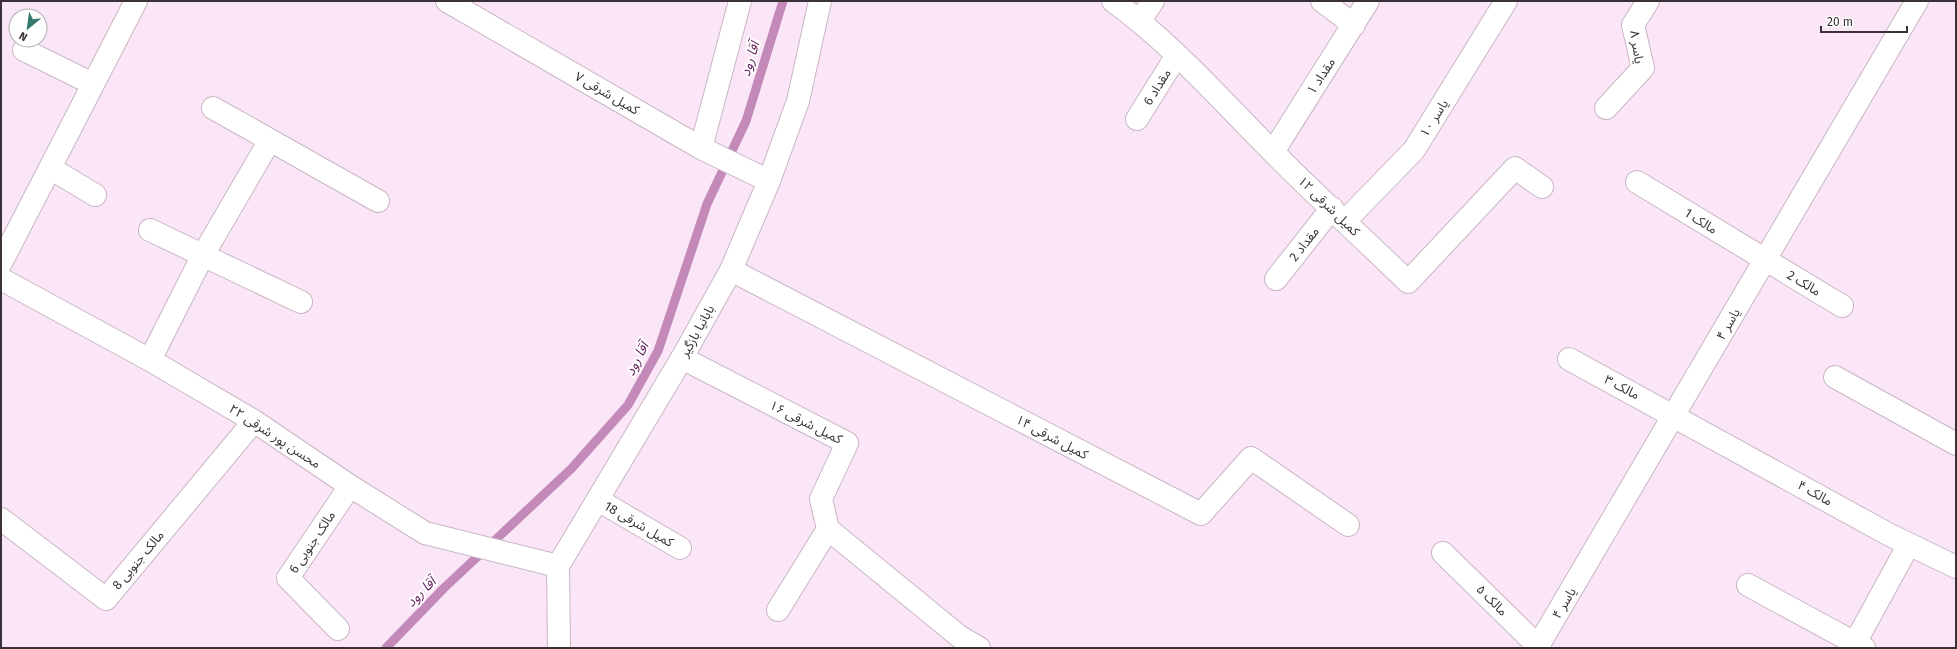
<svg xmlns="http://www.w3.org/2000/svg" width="1957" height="649" font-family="'Fira Sans','Noto Sans Arabic',sans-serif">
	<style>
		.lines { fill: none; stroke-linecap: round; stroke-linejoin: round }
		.stream { stroke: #c38ab9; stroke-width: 9 }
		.minor-casing { stroke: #c9b6c5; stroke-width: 24 }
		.tertiary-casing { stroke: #c9b6c5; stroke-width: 24 }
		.minor { stroke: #fff; stroke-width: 22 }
		.tertiary { stroke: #fff; stroke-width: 22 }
		.labels { text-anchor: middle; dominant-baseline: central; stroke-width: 4; stroke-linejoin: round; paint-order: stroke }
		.street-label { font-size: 13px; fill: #393137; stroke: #fff }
		.water-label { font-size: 14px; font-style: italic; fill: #67235f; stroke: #fff }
	</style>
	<rect width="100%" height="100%" fill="#fae6f6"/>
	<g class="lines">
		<path class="stream" d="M386,648L444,588L571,469L628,405L658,351L707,204L746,121L783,1"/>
		<defs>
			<path id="minor" d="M447,1L701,148L769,181
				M1113,1C1171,43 1219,98 1270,149C1314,194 1362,237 1408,282L1515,168L1542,187
				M1322,1L1354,25
				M1140,20L1153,1
				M24,50L93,84
				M213,108L378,201
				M1606,108L1643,68L1633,25L1648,1
				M1137,119L1177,55
				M701,148L740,1
				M1273,152L1368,1
				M50,168L95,195
				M1637,182L1842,306
				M1345,221L1414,150L1506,1
				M150,230L301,302
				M1,263L136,1
				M731,270L1201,514L1251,458L1348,525
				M1,279L150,360L254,421L350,486L425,533L558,566
				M1276,279L1332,208
				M682,358L847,443L821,499L828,529L960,637L979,648
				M1569,359L1888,534L1956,567
				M150,360L203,255L270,140
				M1835,377L1956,444
				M598,500L680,548
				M1,519L106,599L254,421
				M1443,553L1540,648
				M1748,585L1864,648
				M778,610L828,529
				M338,629L288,578L350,486
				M1855,643L1909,544
				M1538,646L1917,1"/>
			<path id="tertiary" d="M559,648L558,566L682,358L731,270L769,181L798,101L820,1"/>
		</defs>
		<use href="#minor" class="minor-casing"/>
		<use href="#tertiary" class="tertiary-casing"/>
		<use href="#minor" class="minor"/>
		<use href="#tertiary" class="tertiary"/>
	</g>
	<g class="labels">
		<g class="street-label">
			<text transform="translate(1637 47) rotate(81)">یاسر ۸</text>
			<text transform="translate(1321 76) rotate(-57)">مقداد ۱</text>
			<text transform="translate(1157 87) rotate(-58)">مقداد 6</text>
			<text transform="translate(607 93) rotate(30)">کمیل شرقی ۷</text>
			<text transform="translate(1434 118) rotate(-58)">یاسر ۱۰</text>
			<text transform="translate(1329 206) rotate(44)">کمیل شرقی ۱۲</text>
			<text transform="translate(1701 221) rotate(32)">مالک 1</text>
			<text transform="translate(1304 244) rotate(-52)">مقداد 2</text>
			<text transform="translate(1804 283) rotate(31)">مالک 2</text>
			<text transform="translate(1728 324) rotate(-60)">یاسر ۴</text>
			<text transform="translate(697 331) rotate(-61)">بابانیا بازگیر</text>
			<text transform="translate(1622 387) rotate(28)">مالک ۳</text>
			<text transform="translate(806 422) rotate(27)">کمیل شرقی ۱۶</text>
			<text transform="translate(275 436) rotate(33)">محسن پور شرقی ۲۲</text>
			<text transform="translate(1052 437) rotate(28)">کمیل شرقی ۱۴</text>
			<text transform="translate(1815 493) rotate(29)">مالک ۴</text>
			<text transform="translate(639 524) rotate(30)">کمیل شرقی 18</text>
			<text transform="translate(312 542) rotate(-56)">مالک جنوبی 6</text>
			<text transform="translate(138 560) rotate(-50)">مالک جنوبی 8</text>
			<text transform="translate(1492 600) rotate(45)">مالک ۵</text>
			<text transform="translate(1564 603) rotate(-59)">یاسر ۴</text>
		</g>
		<g class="water-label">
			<text transform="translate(750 59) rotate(-73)">آقا رود</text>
			<text transform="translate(637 359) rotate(-63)">آقا رود</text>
			<text transform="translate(421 592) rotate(-45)">آقا رود</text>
		</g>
	</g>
	<rect width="1957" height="649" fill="none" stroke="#393137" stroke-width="4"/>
	<g transform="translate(28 28) rotate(209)"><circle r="19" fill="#ffffff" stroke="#b0adaf"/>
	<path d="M0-3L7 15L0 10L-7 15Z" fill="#33796f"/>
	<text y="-6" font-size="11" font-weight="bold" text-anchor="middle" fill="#393137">N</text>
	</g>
	<path d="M1821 26v6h86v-6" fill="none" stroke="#393137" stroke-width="2"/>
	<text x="1827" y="26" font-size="12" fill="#393137" stroke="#ffffff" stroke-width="3" paint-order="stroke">20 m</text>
</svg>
